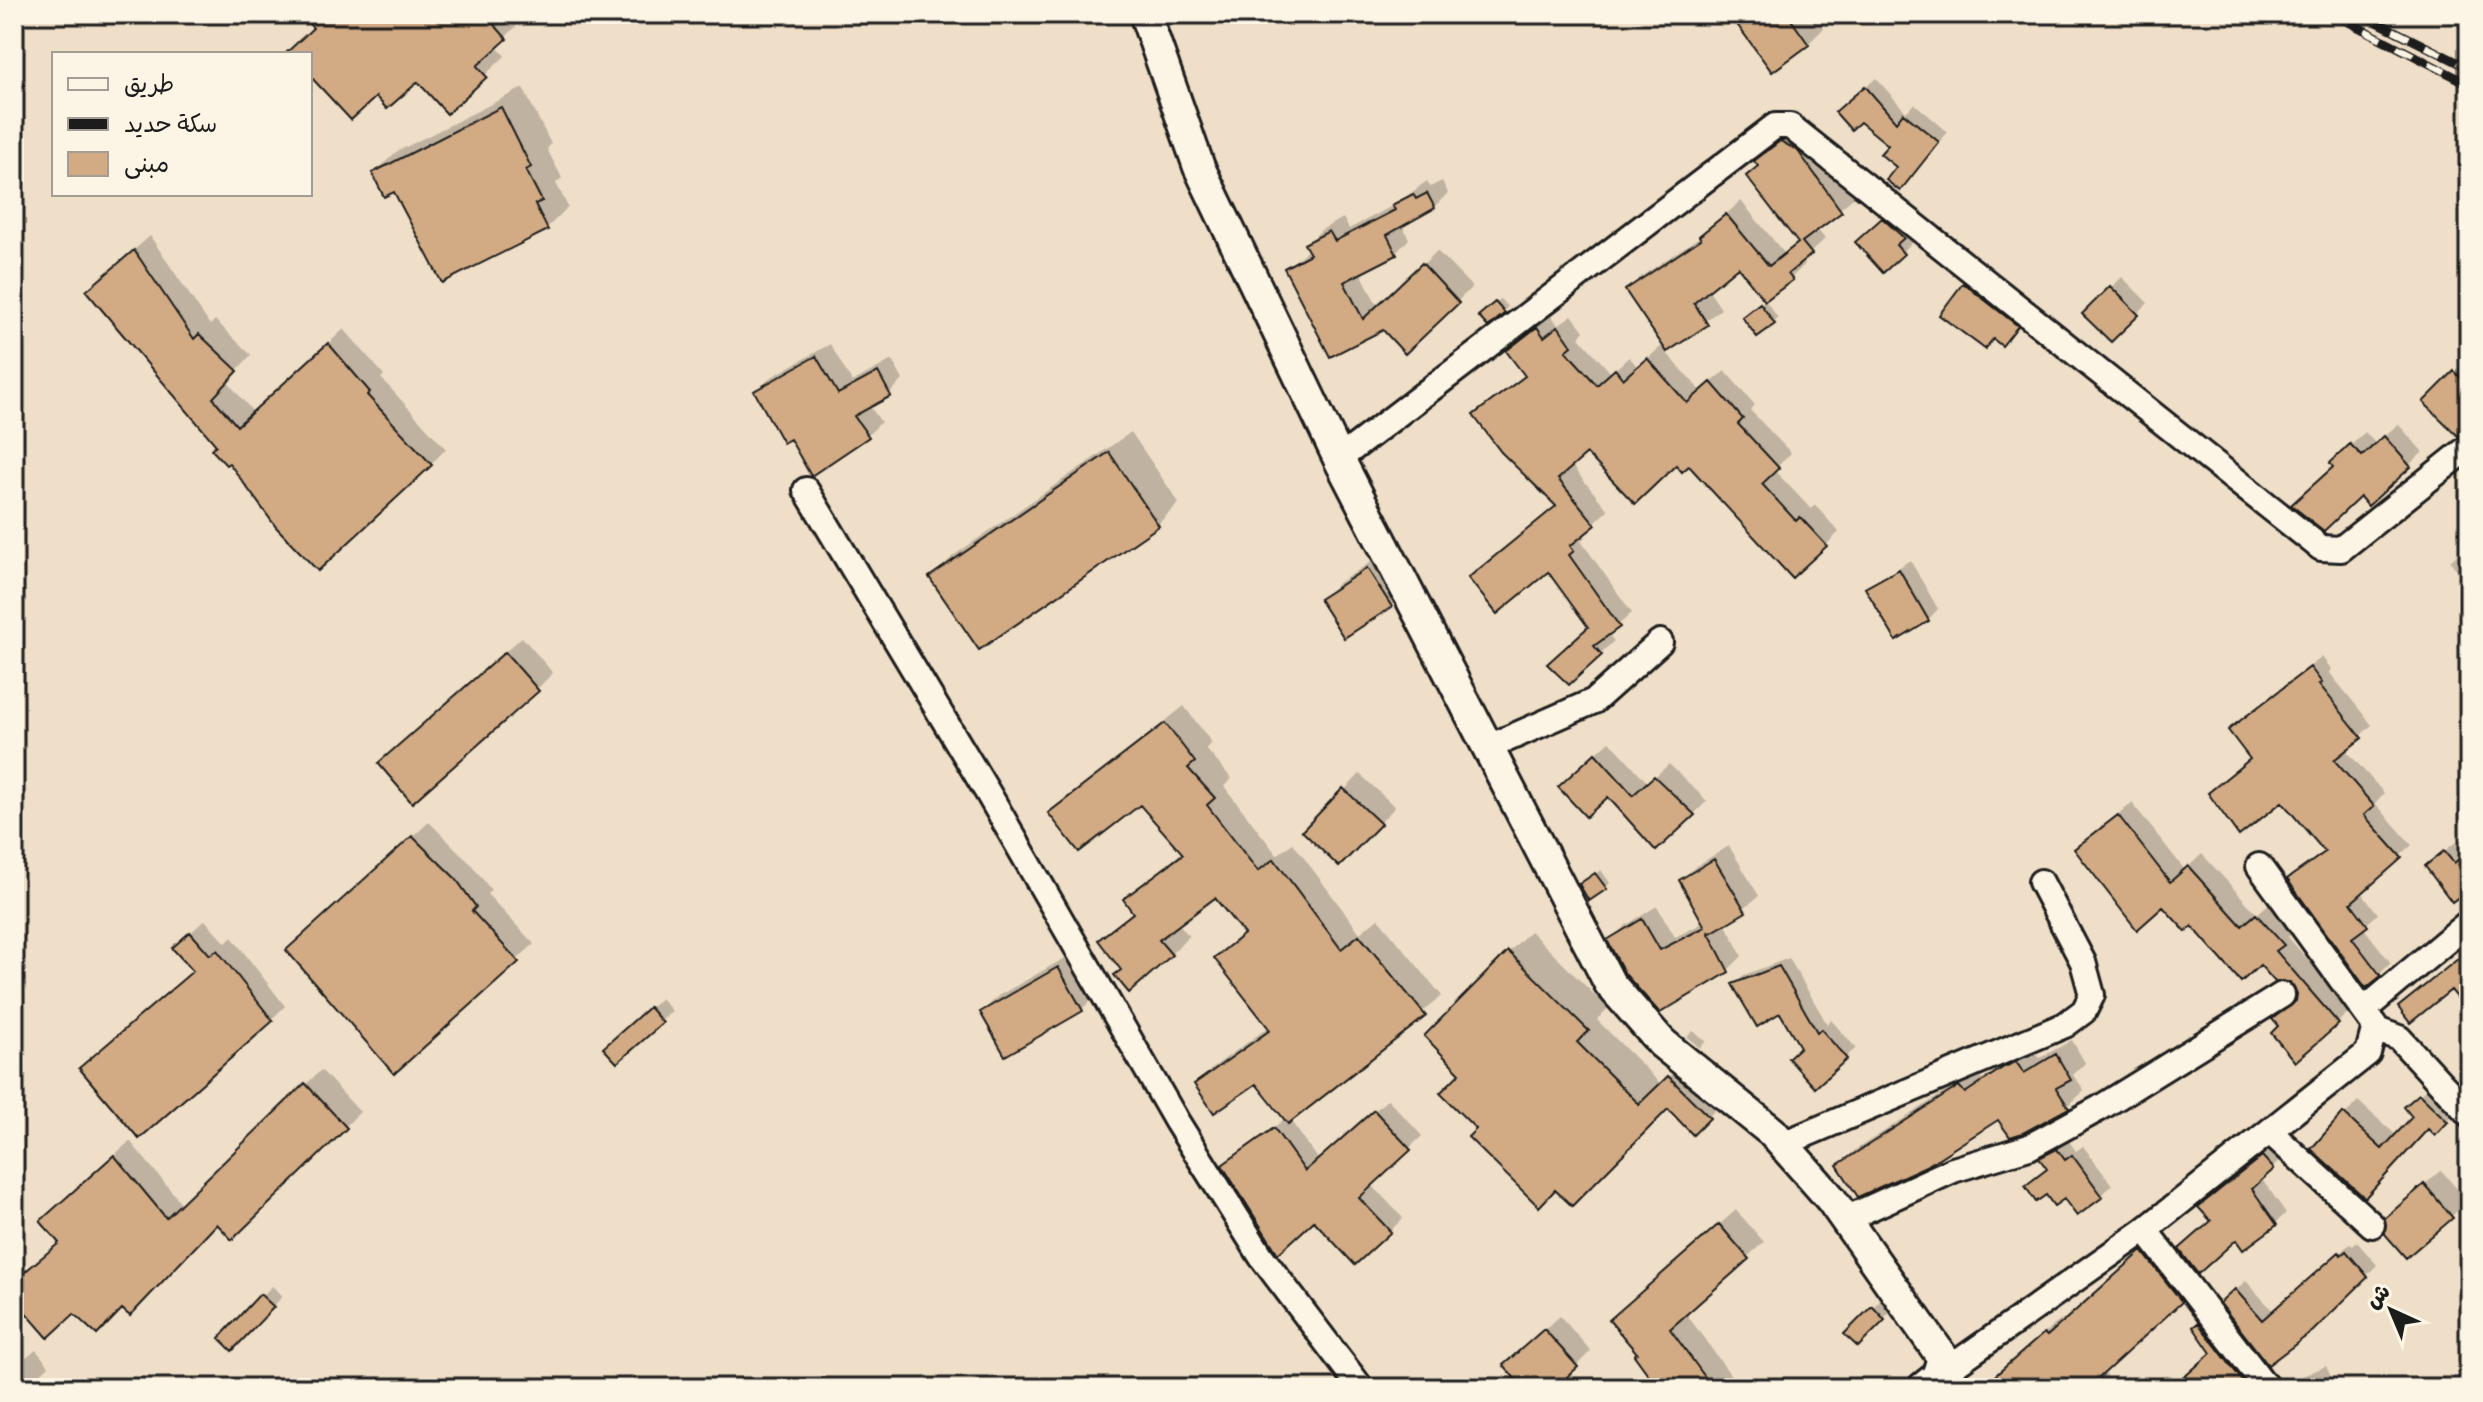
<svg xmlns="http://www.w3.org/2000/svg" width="2483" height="1402" font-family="Dekko,'Playpen Sans Arabic',sans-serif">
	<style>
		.shadow { fill: #0003 }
		.building { fill: #d2ab84; stroke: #1c1c1c; stroke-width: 2 }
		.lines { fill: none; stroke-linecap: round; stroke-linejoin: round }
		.minor-casing { stroke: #1c1c1c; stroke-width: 30 }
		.tertiary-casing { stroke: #1c1c1c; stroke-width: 36 }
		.minor { stroke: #fcf5e5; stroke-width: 24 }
		.tertiary { stroke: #fcf5e5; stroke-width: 30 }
		.rail-casing { stroke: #1c1c1c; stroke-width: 9 }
		.rail { stroke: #fcf5e5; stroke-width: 6; stroke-dasharray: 18; stroke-linecap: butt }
	</style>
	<rect width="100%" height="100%" fill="#efdfc8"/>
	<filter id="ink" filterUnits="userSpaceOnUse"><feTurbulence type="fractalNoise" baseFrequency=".0125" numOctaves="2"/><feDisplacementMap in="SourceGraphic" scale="16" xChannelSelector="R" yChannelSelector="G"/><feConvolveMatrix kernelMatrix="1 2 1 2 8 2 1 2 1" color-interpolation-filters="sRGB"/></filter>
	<g filter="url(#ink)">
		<path class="shadow" d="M303,14H522L525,18L496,46L505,56L447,111L418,79L376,94L310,73V54H293L315,27Z
			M1748,14H1815L1824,28L1808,44L1739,23Z
			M1876,78L1906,112L1915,104L1948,132L1909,178L1899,167L1891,145L1860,119L1848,103Z
			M523,88L551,144L547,149L562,178L556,183L568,207L547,228L443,281L395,189L374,173L396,152Z
			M1796,128L1812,137L1855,196L1817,229L1825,239L1802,260L1805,264L1791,278L1738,264L1708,289L1721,309L1665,351L1701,391L1725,371L1755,405L1750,410L1791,453L1774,470L1811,509L1815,505L1839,532L1826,545L1689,464L1587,451L1571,465L1608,510L1583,533L1586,536L1581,541L1632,613L1608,634L1614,641L1569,682L1590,627L1548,569L1484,565L1557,505L1476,415L1526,374L1508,351L1551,315L1558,325L1572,315L1584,331L1579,337L1611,373L1629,357L1638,367L1664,344L1627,290L1642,276L1704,234L1741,201L1784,253L1799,242L1757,161Z
			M1427,181L1430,187L1442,181L1448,193L1434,207L1402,224L1409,239L1396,253L1360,271L1378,307L1437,251L1472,287L1405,352L1383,328L1331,354L1286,268L1309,249L1307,244L1321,230L1343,218L1349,229L1396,204Z
			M1893,209L1913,227L1905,234L1913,242L1883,270L1868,232Z
			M150,236L210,325L215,320L251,355L227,381L253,412L344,329L384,375L381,378L446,449L431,464L218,445L104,276Z
			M1975,274L2026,315L2013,333L1965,285Z
			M2122,277L2148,303L2111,340L2085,314Z
			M1500,299L1508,307L1488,324L1481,316Z
			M1765,300L1778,318L1773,322L1749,312Z
			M830,344L852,382L892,360L903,380L889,394L869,405L881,422L867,436H791L756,392L770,378Z
			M2466,362L2469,366V422L2426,402Z
			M2398,424L2423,452L2409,465L2360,495L2335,466L2346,450L2365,432L2376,444Z
			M1131,432L1179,503L1158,524L980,647L932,577L953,556Z
			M2469,544V565L2459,573L2450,561Z
			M1384,554L1407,590L1391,606L1322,599L1338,583Z
			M1910,560L1938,609L1928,620L1868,589Z
			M522,637L553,673L537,689L397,747Z
			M2322,657L2332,670L2329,672L2372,725L2345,749L2384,793L2375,803L2412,845L2361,891L2378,914L2363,927L2391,963L2367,986L2290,879L2326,850L2282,799L2222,782L2252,758L2230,730Z
			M1184,706L1212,743L1206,749L1232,779L1224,786L1277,855L1293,843L1360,933L1378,918L1442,996L1290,1120L1319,1160L1388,1099L1422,1136L1371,1184L1403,1218L1390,1231L1314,1218L1224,1165L1286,1118L1257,1081L1197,1084L1215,1066L1270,1026L1217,958L1245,932L1216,895L1178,923L1189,936L1171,954L1123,969L1100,940L1134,910L1126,900L1183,851L1140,802L1051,813Z
			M1610,741L1648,783L1669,764L1707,801L1694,814L1608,794L1574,773Z
			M1360,774L1395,807L1339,864L1305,831Z
			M2132,803L2185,870L2202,854L2257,914L2271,902L2295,930L2288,937L2351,1010L2337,1023L2275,1019L2297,999L2296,985L2077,849Z
			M429,822L471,864L491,890L487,894L534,944L394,1072L305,934Z
			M2456,842L2465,854L2469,851V886L2438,856Z
			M1729,846L1759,896L1725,923L1742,956L1728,970L1610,940L1625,926L1657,906L1675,937L1705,922L1681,880L1696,866Z
			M1601,870L1610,883L1605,888L1586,880Z
			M205,920L226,943L232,937L285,1006L271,1020L194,970L189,934Z
			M1530,931L1608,1008L1597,1020L1662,1085L1690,1056L1730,1095L1693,1132L1668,1107L1555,1188L1479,1129L1463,1072L1426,1036Z
			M2469,949V997L2451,987L2401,1008Z
			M1074,953L1098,993L1082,1009L1006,1053L982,1012L998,996Z
			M1789,958L1827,1024L1831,1020L1856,1048L1815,1085L1802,1046L1780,1010L1734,985L1744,975Z
			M661,998L672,1011L617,1060L616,1038Z
			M1693,1031L1706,1041L1700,1048L1687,1037Z
			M2072,1040L2085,1063L2073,1075L2084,1091L2068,1106L2010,1135L1998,1117L1839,1165L1855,1150L1976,1072L1982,1079L2033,1048L2040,1058Z
			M321,1070L360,1112L233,1237L217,1221L122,1306L74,1312L14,1296V1282L61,1242L57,1206L130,1141L182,1204Z
			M2434,1082L2460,1107L2435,1133L2429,1127L2378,1182L2313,1149L2358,1101L2397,1136L2415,1117L2406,1107Z
			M2068,1140L2076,1151L2083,1146L2112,1185L2102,1195L2049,1168L2042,1159Z
			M2274,1147L2283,1158L2261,1178L2286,1213L2276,1223L2236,1237L2213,1220L2211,1197Z
			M2441,1170L2467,1201L2451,1217L2387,1219Z
			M1736,1210L1764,1242L1685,1312L1740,1388H1660L1640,1352L1611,1320Z
			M2158,1237L2195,1286L2103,1371L2117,1388H1982L2060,1320L2063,1323Z
			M2357,1242L2377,1265L2312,1330L2268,1362L2233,1293L2246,1281L2273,1311L2350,1244L2353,1246Z
			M272,1286L283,1296L232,1348L221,1338Z
			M1883,1297L1894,1308L1858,1344L1847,1334Z
			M2214,1310L2257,1366L2233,1388H2182L2213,1352L2195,1327Z
			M1560,1316L1591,1351L1570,1372L1583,1388H1527L1520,1351Z
			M36,1350L49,1366L26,1388H14V1368Z
			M2326,1366L2336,1388H2277L2290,1386L2298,1378Z
			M378,1376L389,1388H365Z"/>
		<path class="building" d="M300,14H485L507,39L477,66L487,77L447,114L418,82L387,109L376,97L351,120L310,76V54H285L313,28Z
			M1749,14H1787L1809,45L1772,72L1736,23Z
			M1865,86L1896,122L1903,113L1939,142L1900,191L1886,180L1896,167L1880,154L1888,145L1860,122L1851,130L1835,112Z
			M501,107L531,167L526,170L542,201L535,204L548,230L442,283L394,192L384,197L372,173Z
			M1780,141L1798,151L1842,212L1802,242L1812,254L1788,274L1793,280L1765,301L1738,267L1694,303L1708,325L1667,352L1625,290L1701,239L1699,236L1726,214L1769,266L1798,243L1746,176L1758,166L1754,161Z
			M1427,193L1435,208L1387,235L1397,255L1344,282L1363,319L1422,263L1459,303L1405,354L1383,330L1330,357L1284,268L1310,254L1304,244L1329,231L1335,241L1395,210L1392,205L1413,194L1416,199Z
			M1882,218L1904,238L1896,245L1904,254L1883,273L1855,242Z
			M134,250L194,339L199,334L238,371L213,398L237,426L328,343L370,392L367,395L432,465L318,571L276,527L229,463L226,465L211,449L216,445L86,291Z
			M1963,283L2018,326L2002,346L1993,339L1985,349L1939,315Z
			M2110,286L2139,315L2111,342L2082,314Z
			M1495,302L1505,313L1488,327L1478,316Z
			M1760,303L1775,324L1757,337L1742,317Z
			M1558,326L1572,346L1566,351L1597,385L1615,369L1623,379L1647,358L1687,403L1711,382L1743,419L1738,424L1779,468L1762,484L1796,521L1800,517L1827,546L1792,578L1689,466L1682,472L1676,465L1635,504L1587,454L1558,479L1596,525L1570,546L1574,551L1569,555L1620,627L1594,646L1602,655L1569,685L1547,664L1588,627L1548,572L1497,614L1468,578L1556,506L1501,452L1473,415L1525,376L1506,351L1537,327L1544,337Z
			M816,356L838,394L878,372L891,396L854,416L869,437L811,476L790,439L783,443L754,391Z
			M2454,371L2469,386V425L2458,436L2423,402Z
			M2384,436L2411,467L2368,506L2360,497L2324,531L2291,505L2333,467L2330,463L2350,444L2362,456Z
			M1109,452L1159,526L979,650L929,577Z
			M1367,568L1392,607L1344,638L1319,599Z
			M1899,569L1929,621L1896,641L1865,588Z
			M505,652L539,691L412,803L378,763Z
			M2310,667L2322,683L2319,684L2362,738L2334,760L2374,806L2364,815L2402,858L2351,903L2368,926L2352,938L2381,976L2366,988L2287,879L2325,852L2282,802L2239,836L2208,793L2250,759L2228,730Z
			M1165,723L1195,762L1188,768L1215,798L1207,805L1258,871L1274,859L1341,949L1359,935L1426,1016L1288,1124L1256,1084L1214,1113L1194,1084L1270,1030L1214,958L1244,934L1215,898L1159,940L1172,955L1129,993L1114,975L1121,970L1098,940L1133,913L1123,899L1183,854L1140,805L1079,852L1048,813Z
			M1595,753L1633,795L1654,776L1695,815L1656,851L1608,797L1586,817L1558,787Z
			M1343,788L1381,824L1339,867L1302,831Z
			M2118,815L2170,882L2188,866L2242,926L2256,914L2284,945L2276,951L2339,1024L2295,1062L2271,1033L2278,1026L2272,1019L2296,1001L2297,994L2290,982H2275L2260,965L2241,982L2192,926L2186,932L2163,907L2137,930L2074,849Z
			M412,836L456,879L476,907L472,911L519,962L394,1074L286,950Z
			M2444,851L2454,863L2469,851V889L2452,902L2425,866Z
			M1714,859L1746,912L1709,934L1708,931L1729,972L1660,1013L1625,974L1607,940L1642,919L1660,950L1705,927L1679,880Z
			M1595,873L1607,889L1589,901L1579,884Z
			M190,932L210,955L217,950L273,1021L139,1139L79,1068L193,971L172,948Z
			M2469,950V1012L2451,990L2410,1023L2398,1007Z
			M1508,951L1589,1031L1577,1042L1639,1104L1668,1076L1710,1118L1693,1135L1668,1109L1572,1206L1555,1190L1539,1207L1468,1137L1476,1129L1440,1093L1460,1073L1424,1036Z
			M1779,966L1817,1032L1821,1029L1847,1059L1815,1088L1788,1058L1800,1047L1780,1013L1757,1027L1732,984Z
			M1058,967L1083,1011L1005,1056L980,1012Z
			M649,1007L663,1023L617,1063L603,1048Z
			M2056,1054L2071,1080L2056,1088L2069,1108L2023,1133L2010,1137L1998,1120L1928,1165L1858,1197L1837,1165L1959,1086L1965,1093L2004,1067L2016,1062L2024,1073Z
			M305,1083L347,1128L232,1240L217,1224L130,1316L122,1309L97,1335L74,1314L48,1338L14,1299V1281L59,1243L40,1221L114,1155L166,1218Z
			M2419,1094L2448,1122L2435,1136L2428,1129L2365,1198L2311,1149L2343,1113L2382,1149L2412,1117L2404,1107Z
			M1374,1110L1411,1150L1359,1198L1391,1232L1355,1265L1314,1221L1278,1254L1222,1165L1274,1128L1305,1171Z
			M2057,1149L2065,1160L2072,1155L2103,1197L2077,1216L2064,1199L2054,1206L2046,1195L2036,1202L2025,1186L2047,1169L2039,1158Z
			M2262,1156L2274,1169L2252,1189L2277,1225L2243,1250L2236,1240L2198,1274L2179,1249L2211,1221L2198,1207Z
			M2424,1184L2453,1218L2406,1258L2384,1233L2385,1218Z
			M1719,1224L1749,1259L1670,1329L1713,1388H1658L1634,1355L1637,1353L1609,1320Z
			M2142,1251L2182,1302L2088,1388H1981L2044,1333L2047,1336Z
			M2346,1251L2368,1277L2313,1331L2268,1365L2220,1303L2235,1289L2262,1320L2339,1252L2341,1255Z
			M260,1294L274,1307L232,1351L219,1338Z
			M1872,1306L1885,1320L1858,1347L1844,1334Z
			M2198,1323L2244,1383L2237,1388H2172L2211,1353L2193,1327Z
			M1544,1329L1578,1367L1555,1388H1523L1503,1365Z"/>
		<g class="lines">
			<defs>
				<path id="minor" d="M1339,459L1775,126H1790L2321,548L2341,549L2469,447
					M806,490L988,793L1177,1122L1261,1256L1361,1388
					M1489,747L1594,701L1660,642
					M2364,1010L2469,922
					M2377,1030L2399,1038L2469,1114
					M2270,1132L2372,1225
					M1783,1144L2065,1025L2084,1011L2092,995L2083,962L2041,882
					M1846,1219L1953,1170L2029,1147L2100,1108L2282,995
					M2145,1230L2267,1388
					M1937,1377L2145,1230L2368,1053L2375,1026L2259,866"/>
				<path id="tertiary" d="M1145,14L1199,167L1339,459L1610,984L1662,1043L1772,1132L1831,1199L1943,1358L1937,1377L1923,1388"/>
			</defs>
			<use href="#minor" class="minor-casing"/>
			<use href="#tertiary" class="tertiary-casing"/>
			<use href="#minor" class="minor"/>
			<use href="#tertiary" class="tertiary"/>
			<defs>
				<path id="rail" d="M2333,14L2469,84
					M2361,14L2469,68"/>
			</defs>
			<use href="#rail" class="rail-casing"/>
			<use href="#rail" class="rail"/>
		</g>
	</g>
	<rect width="2483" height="1402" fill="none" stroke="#fcf5e5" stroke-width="48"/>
	<rect x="24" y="24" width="2435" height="1354" fill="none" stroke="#1c1c1c" stroke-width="3" filter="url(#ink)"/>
	<rect x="52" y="52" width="260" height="144" fill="#fcf5e5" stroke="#a29e95" stroke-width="2"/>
	<rect x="68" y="78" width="40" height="12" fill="#fcf5e5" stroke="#a29e95" stroke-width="2"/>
	<text x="124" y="92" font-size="24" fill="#1c1c1c">طريق</text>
	<rect x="68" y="118" width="40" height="12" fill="#1c1c1c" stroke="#a29e95" stroke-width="2"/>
	<text x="124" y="132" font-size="24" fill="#1c1c1c">سكة حديد</text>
	<rect x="68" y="152" width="40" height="24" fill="#d2ab84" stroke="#a29e95" stroke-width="2"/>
	<text x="124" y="172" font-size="24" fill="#1c1c1c">مبنى</text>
	<g transform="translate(2391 1310) rotate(316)" stroke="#fcf5e5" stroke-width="6" paint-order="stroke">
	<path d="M0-6L14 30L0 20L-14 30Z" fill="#1c1c1c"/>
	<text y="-12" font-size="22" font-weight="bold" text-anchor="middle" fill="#1c1c1c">ش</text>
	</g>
</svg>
